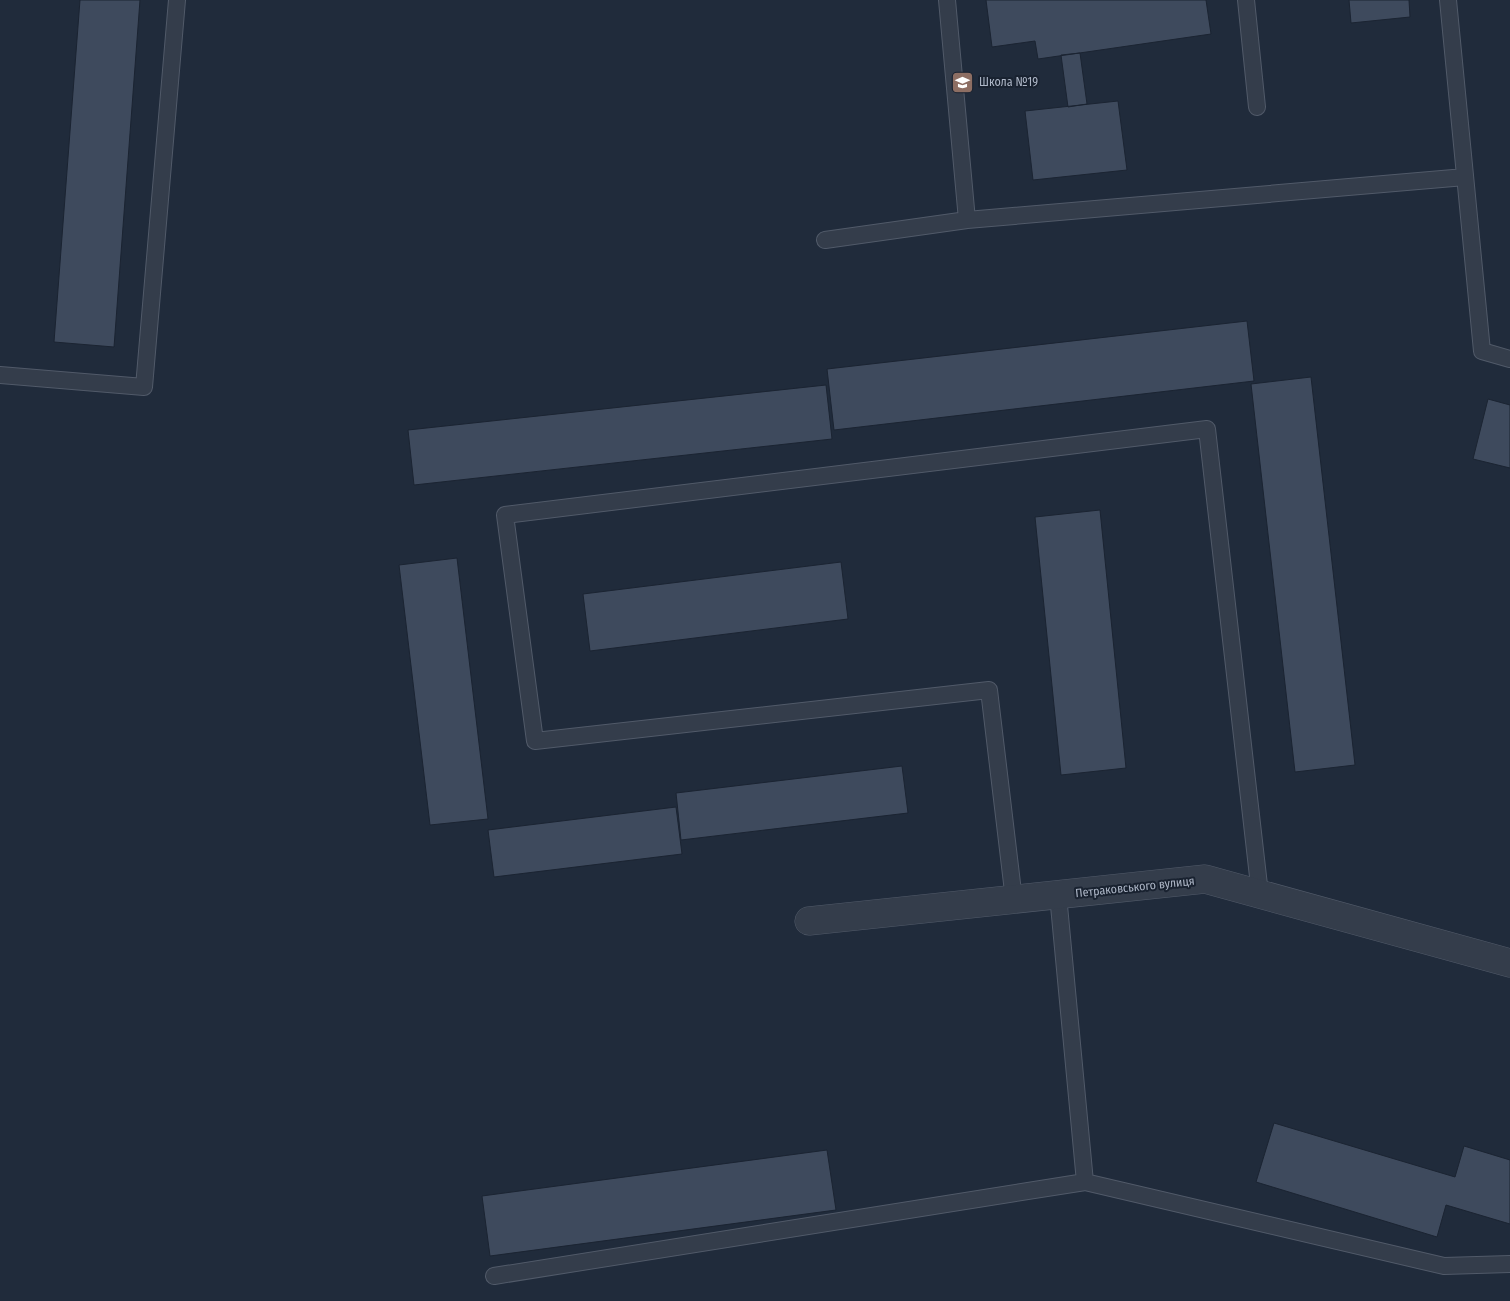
<svg xmlns="http://www.w3.org/2000/svg" width="1510" height="1301" font-family="'Fira Sans Condensed',sans-serif">
	<style>
		.building { fill: #3e4a5d; stroke: #1b2432 }
		.lines { fill: none; stroke-linecap: round; stroke-linejoin: round }
		.service-casing { stroke: #515a69; stroke-width: 18 }
		.minor-casing { stroke: #515a69; stroke-width: 29 }
		.service { stroke: #343d4b; stroke-width: 16 }
		.minor { stroke: #343d4b; stroke-width: 28 }
		.labels { text-anchor: middle; dominant-baseline: central; stroke-width: 4; stroke-linejoin: round; paint-order: stroke }
		.poi-label { font-size: 12px; fill: #aeb7c7; stroke: #192230; text-anchor: start }
		.street-label { font-size: 12px; fill: #aeb7c7; stroke: #192230 }
	</style>
	<rect width="100%" height="100%" fill="#202b3b"/>
	<path class="building" d="M80,0H140L114,347L54,342Z
		M986,0H1206L1211,34L1038,59L1035,41L992,47Z
		M1349,0H1409L1410,17L1351,23Z
		M1080,53L1087,104L1068,107L1061,55Z
		M1118,101L1127,170L1033,180L1025,111Z
		M1247,321L1254,381L834,430L827,369Z
		M1311,377L1355,765L1295,772L1251,384Z
		M826,385L832,439L414,485L408,430Z
		M1488,399L1510,405V468L1473,459Z
		M1100,510L1126,768L1061,775L1035,517Z
		M457,558L488,819L430,825L399,565Z
		M841,562L848,619L590,651L583,594Z
		M902,766L908,813L681,840L676,793Z
		M676,807L682,854L494,877L488,830Z
		M1274,1123L1455,1177L1464,1146L1510,1160V1224L1446,1205L1437,1237L1256,1182Z
		M827,1150L836,1210L490,1256L482,1196Z"/>
	<g class="lines">
		<defs>
			<path id="service" d="M947,0L967,220
				M1246,0L1257,107
				M1448,0L1482,351L1510,359
				M825,240L967,220L1465,177
				M0,375L144,387L177,0
				M1058,895L1085,1182L1444,1266L1510,1264
				M1014,900L989,690L535,741L505,515L1207,429L1260,894
				M494,1276L1085,1182"/>
			<path id="minor" d="M809,921L1205,879L1510,963"/>
		</defs>
		<use href="#service" class="service-casing"/>
		<use href="#minor" class="minor-casing"/>
		<use href="#service" class="service"/>
		<use href="#minor" class="minor"/>
	</g>
	<defs>
		<symbol id="school-square" viewBox="-11 -11 22 22"><rect x="-9" y="-9" width="18" height="18" rx="4" fill="#8d6e63" stroke="#192230"/><path d="M0-5L7-2L0 1L-7-2ZM-4 1L0 2.5L4 1V4Q0 6-4 4Z" fill="#fff"/></symbol>
	</defs>
	<g fill-rule="evenodd">
		<use href="#school-square" x="950" y="70" width="25" height="25"/>
	</g>
	<g class="labels">
		<g class="poi-label">
			<text x="979" y="82">Школа №19</text>
		</g>
		<g class="street-label">
			<text transform="translate(1135 887) rotate(-6)">Петраковського вулиця</text>
		</g>
	</g>
</svg>
